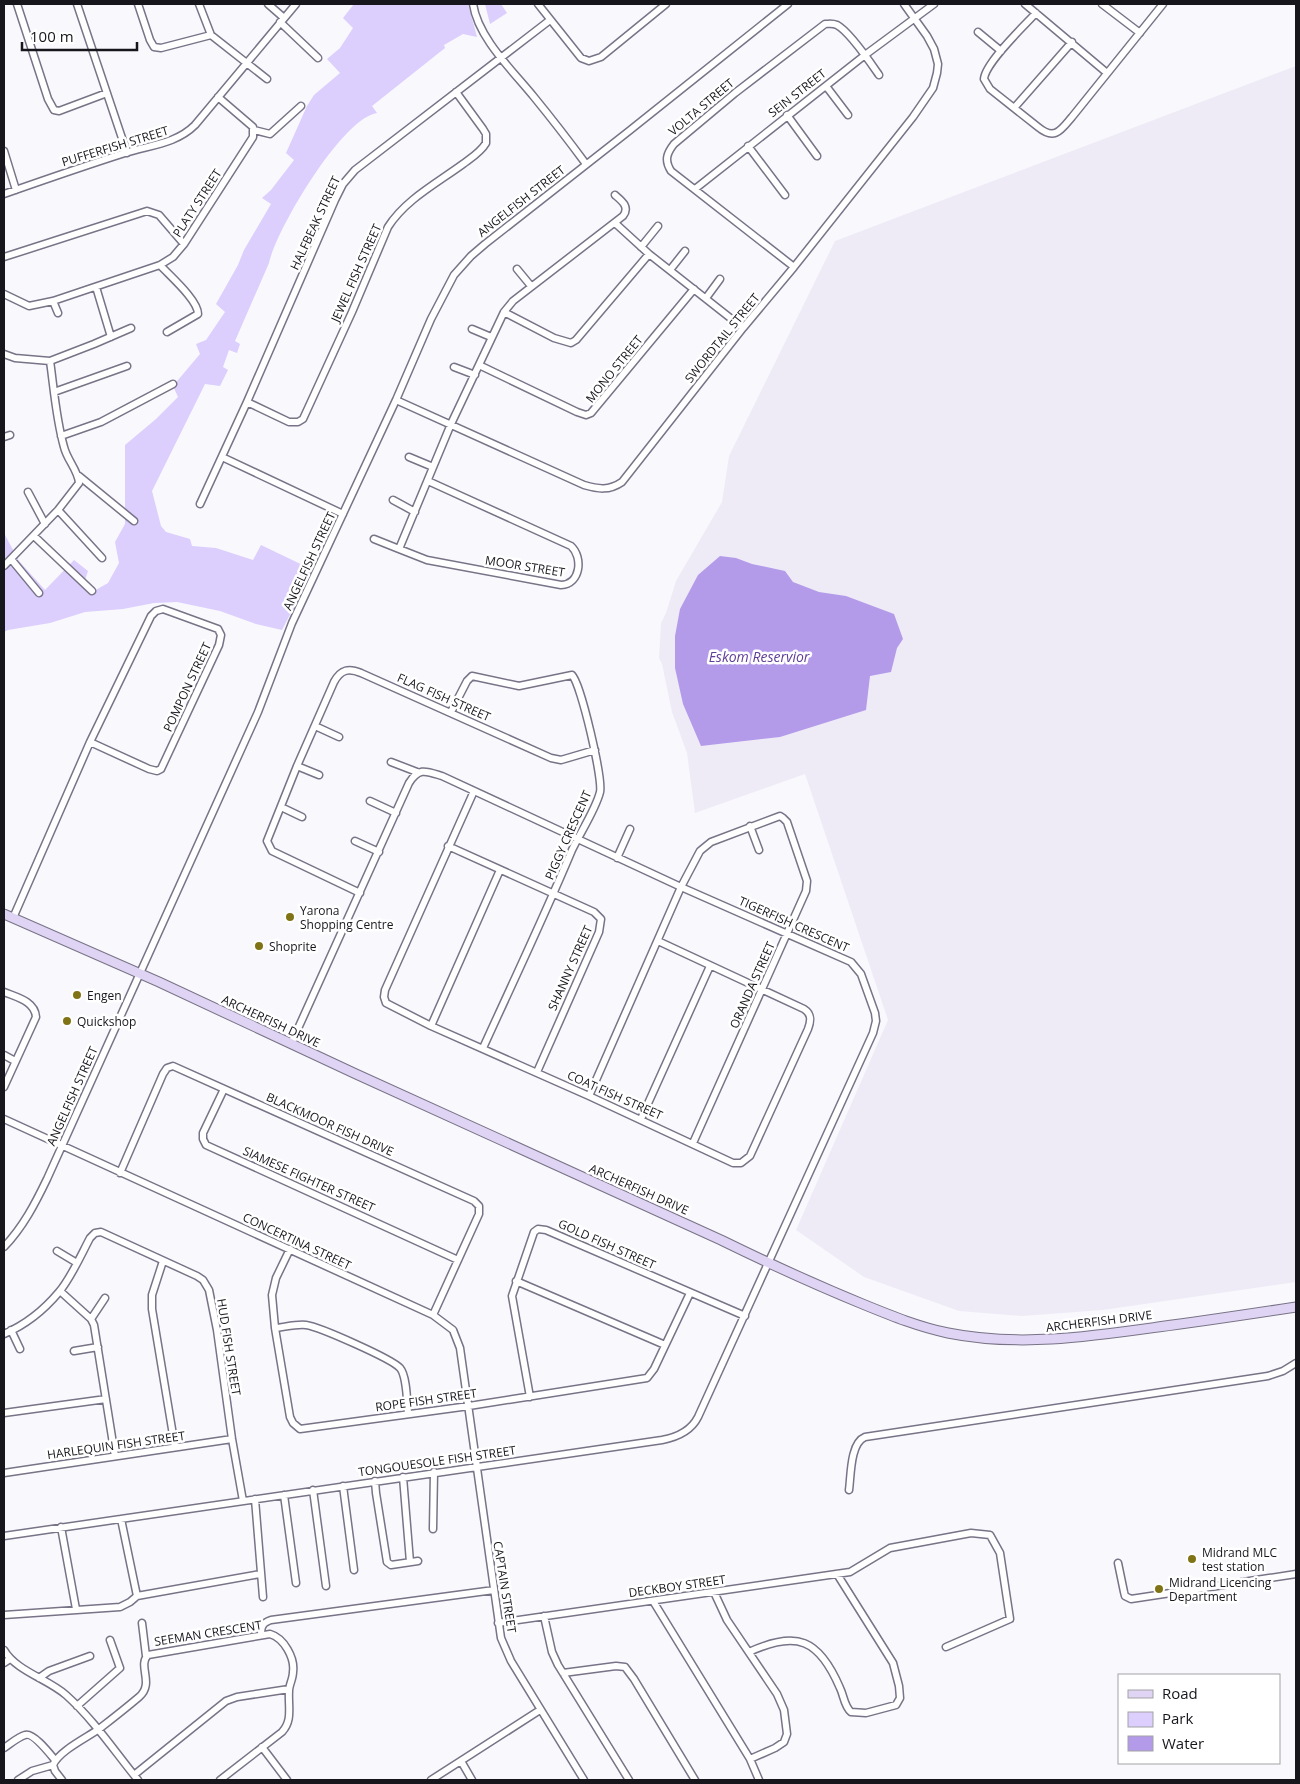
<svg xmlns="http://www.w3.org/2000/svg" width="1300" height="1784" font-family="'Open Sans',sans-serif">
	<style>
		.built { fill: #eeebf7 }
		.green { fill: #dccefd }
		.water { fill: #b39bea }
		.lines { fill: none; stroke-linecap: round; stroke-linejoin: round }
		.street-casing { stroke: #787386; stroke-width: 9 }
		.secondary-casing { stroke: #787386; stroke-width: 11 }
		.street { stroke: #fff; stroke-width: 6 }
		.secondary { stroke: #dfd4f3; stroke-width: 9 }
		.poi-dot { fill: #807315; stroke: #fff; stroke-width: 2 }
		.labels { text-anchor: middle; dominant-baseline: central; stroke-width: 5; stroke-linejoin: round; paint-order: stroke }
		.street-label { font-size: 12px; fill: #18161d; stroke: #fff }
		.poi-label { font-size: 12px; fill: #18161d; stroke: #fff; text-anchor: start }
		.water-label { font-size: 14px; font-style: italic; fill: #5f3c98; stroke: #fff }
	</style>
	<rect width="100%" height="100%" fill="#f9f8fd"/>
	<path class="built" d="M1296,66V1282L1103,1310L1022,1316L959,1311L864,1277L796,1230L888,1020L805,774L695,813L687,753L672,712L662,664L659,658L661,623L666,613L676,581L722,502L729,456L835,241Z"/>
	<path class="green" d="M354,4H468L477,37L463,34L444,45L445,48L372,106L377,113C342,118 276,230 269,263L235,341L240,344L237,353L229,350L223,367L228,370L220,386L205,384L152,491L161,526L166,532L190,539L192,546L216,548L253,560L261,545L313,570L282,630L256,624L220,611L177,602L154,603L123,609L85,612L50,623L8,630L4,632V533L19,561L45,590L74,560L88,571L84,583L94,591L108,583L119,563L115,542L125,524V445L156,419L178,397L173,386L200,354L196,344L206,340L225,312L216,304L238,265L244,250L271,204L262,198L271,190L294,160L286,153L307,106L314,95L340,73L327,59L340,48L353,28L343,18Z
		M485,4H501L507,13L490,24Z"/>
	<path class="water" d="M720,556L736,558L752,564L785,571L793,582L819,592L846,596L894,614L903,639L897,648L891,672L870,676L866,710L780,737L701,746L683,704L675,668V636L680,609L698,575Z"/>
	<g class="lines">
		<defs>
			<path id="street" d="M17,4L48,99L54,110L59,111L107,93
				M77,4L127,153
				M138,4L150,40L154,47L161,48L211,35
				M199,4L211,35L267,79
				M268,4L284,18
				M473,4C478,38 513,71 534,97C552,119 569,141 586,164
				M538,4L581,58L589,61L601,57L666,4
				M1025,4L1107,73
				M1102,4L1140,33
				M1036,13C1024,26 985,63 984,79L990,89L1038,127C1055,141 1061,130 1072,117L1163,4
				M280,22L318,58
				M978,32L1001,51
				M826,86L848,115
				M1014,108L1072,42
				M787,115L817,156
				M254,130L270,134L301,106
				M748,146L785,195
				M4,151L16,190
				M695,189L865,55L934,4
				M4,194C44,180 84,166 125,153C150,145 176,144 195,125L296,4
				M615,223L649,254L743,328
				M641,247L658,226
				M4,257L147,211L159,215L184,244
				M160,265C170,276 198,300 198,314L167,332
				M794,267L671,171C664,160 667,153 674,144L735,93L825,24C829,24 832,23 837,25C850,32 870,62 879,75
				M517,269L531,286
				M670,270L685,251
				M96,287L111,337
				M4,294L29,306L53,301L160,265L173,257L184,244L253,137V127L218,97
				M706,298L720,279
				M53,301L58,313
				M504,312L554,338L571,343L576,340L649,254
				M472,329L491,337
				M4,354L15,358L50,361L94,344L131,328
				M479,365L577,412L586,415L591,413L694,289
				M454,367L475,375
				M54,392L127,366
				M396,400L584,485C598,489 609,491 622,482L743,328L794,267L913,117L933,88L937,73L938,64L934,49L927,36L904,4
				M247,402L289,422H298L303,419L352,312L388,227C405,200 437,183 463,164C471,158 481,152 486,143V134L483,129L456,92
				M61,436L101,422L173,384
				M4,437L10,435
				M222,457L343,514
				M409,457L433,467
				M79,476L134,521
				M428,481L571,546C583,557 581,584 561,585L427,560L399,549L451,424L504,312L513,301L623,216C630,207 622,201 615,195
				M28,492L45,524
				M393,500L415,512
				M200,504L247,402L335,200L343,184L355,170L550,20
				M58,510L102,558
				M34,536L92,591
				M374,539L399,549
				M11,559L39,593
				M4,566L58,510L79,483C78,470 67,460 64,447C56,419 54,389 50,361
				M451,712L467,681L472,676L519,686L572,675C581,684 603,779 600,792C596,809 580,833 572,850C544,917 513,982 483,1048
				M315,726L339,737
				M391,762L417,772
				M297,766L319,775
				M474,791L385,990L384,997L386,1003L431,1026L589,1096L733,1163H741L750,1156L808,1029C811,1021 812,1014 804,1009L658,941
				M370,801L396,813
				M281,807L302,817
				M750,826L759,850
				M355,841L379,852
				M448,846L594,912L601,919L599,932L537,1072
				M617,858L630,829
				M360,893L272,851L267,841L297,766L334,682C341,669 349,668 361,673L551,758L561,760L595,750
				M13,918L90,742L151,616L156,611L163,609L218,629L221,635L219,645L161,769L157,771L149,769L90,742
				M4,992C16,997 35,1001 36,1017L4,1087
				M431,1026L500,870
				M4,1055L15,1061
				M224,1089L203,1133V1139L206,1145L458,1260
				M589,1096L681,887L700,851L711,842L780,816L783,818L787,822L807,881L806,891L693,1143
				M4,1119L433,1315L453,1330L460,1348L501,1638L511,1661L584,1780
				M641,1119L710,966
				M120,1173L163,1074L167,1068L173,1066L474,1201L479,1206V1214L433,1315
				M4,1247C23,1227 35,1204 47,1179L258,712L292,623L396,400L431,319L454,275L471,256L485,244L629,131L788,4
				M290,1249L276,1278L272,1295L275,1328L290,1417L293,1423L300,1429L469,1406L647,1378L654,1369L690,1293
				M57,1251L77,1263
				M163,1261L152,1295V1309L175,1447
				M516,1281L665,1345
				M60,1291L91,1319L94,1325L115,1456
				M91,1319L105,1298
				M275,1328C285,1327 296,1324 306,1325C320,1327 392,1359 400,1368C407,1376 407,1403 408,1413
				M11,1330L20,1349
				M4,1334C25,1325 44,1310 59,1292C71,1278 81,1255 90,1238L95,1233L101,1232L197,1276L203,1280L209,1290L217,1330L232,1439L243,1501
				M74,1351L98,1347
				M530,1397L512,1296L534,1232L538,1229L546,1230L745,1316
				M4,1413L106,1399
				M4,1473L232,1439
				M403,1477L410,1562
				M375,1481L376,1493L387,1562L391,1565L418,1561
				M343,1486L354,1570
				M313,1490L326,1586
				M849,1490C851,1476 850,1443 865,1437L1268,1376L1283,1371L1296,1363
				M284,1495L296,1583
				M255,1499L263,1597
				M121,1519L137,1596L260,1574
				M61,1527L76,1609
				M433,1529L434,1472
				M4,1536L662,1440C678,1437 691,1431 698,1417L873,1033L876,1021L875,1013L861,974L851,962L681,887L442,776C426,771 419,767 409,783L291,1044
				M1118,1563L1124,1592L1125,1596L1131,1599L1296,1574
				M714,1592L727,1620L777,1694L784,1710L787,1734L784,1742L775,1748L750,1759
				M653,1601L750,1759L759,1780
				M4,1615L120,1607L130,1602L137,1596
				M544,1616L552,1652L558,1665L629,1780
				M142,1623L146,1656
				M498,1623L850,1572L890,1548L971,1533L990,1535L1000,1553L1010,1619L946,1647
				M261,1635C261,1627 262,1623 271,1620L494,1590
				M4,1650C16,1671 48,1679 66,1695C94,1720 115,1752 138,1780
				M749,1652C797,1630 819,1639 840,1688C844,1696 844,1706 851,1712L866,1713L896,1705L900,1698L899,1686L893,1663L837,1574
				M4,1663L10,1659
				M563,1673L616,1666L625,1667L634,1679L695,1780
				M39,1678L49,1671L90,1656
				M77,1706L120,1668L110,1640
				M262,1747L287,1780
				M4,1748C10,1744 18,1737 25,1735C33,1732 50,1754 55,1760
				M461,1761L472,1780
				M134,1775L226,1701L237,1697L289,1689
				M18,1780L32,1771L53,1765
				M62,1780L55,1771L53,1765C59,1751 86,1738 99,1729C112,1719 126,1708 139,1697C155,1683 137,1666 148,1655L270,1634C284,1638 295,1658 293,1672C293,1679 289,1685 289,1691C288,1707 293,1720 282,1732L220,1780
				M431,1780L540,1710"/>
			<path id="secondary" d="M4,914L159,982L356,1074L721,1240C768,1263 816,1285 865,1305C892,1316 919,1327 948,1333C1018,1347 1087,1337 1158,1327C1204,1321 1250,1314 1296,1307"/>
		</defs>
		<use href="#street" class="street-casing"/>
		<use href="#secondary" class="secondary-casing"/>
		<use href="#street" class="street"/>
		<use href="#secondary" class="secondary"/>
	</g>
	<g class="poi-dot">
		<circle cx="290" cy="917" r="5"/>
		<circle cx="259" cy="946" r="5"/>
		<circle cx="77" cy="995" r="5"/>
		<circle cx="67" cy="1021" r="5"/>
		<circle cx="1192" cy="1559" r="5"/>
		<circle cx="1159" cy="1589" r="5"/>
	</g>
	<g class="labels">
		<g class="street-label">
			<text transform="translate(797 93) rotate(-38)">SEIN STREET</text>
			<text transform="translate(701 107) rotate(-40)">VOLTA STREET</text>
			<text transform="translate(115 146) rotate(-17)">PUFFERFISH STREET</text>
			<text transform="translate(521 201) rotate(-38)">ANGELFISH STREET</text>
			<text transform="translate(197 203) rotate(-57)">PLATY STREET</text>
			<text transform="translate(315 223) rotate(-65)">HALFBEAK STREET</text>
			<text transform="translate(356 273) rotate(-66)">JEWEL FISH STREET</text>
			<text transform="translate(722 338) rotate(-51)">SWORDTAIL STREET</text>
			<text transform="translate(614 369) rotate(-51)">MONO STREET</text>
			<text transform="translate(309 561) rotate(-65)">ANGELFISH STREET</text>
			<text transform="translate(525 566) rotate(9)">MOOR STREET</text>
			<text transform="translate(187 687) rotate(-65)">POMPON STREET</text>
			<text transform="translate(444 697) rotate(24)">FLAG FISH STREET</text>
			<text transform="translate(568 835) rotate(-66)">PIGGY CRESCENT</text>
			<text transform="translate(794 924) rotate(24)">TIGERFISH CRESCENT</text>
			<text transform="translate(570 968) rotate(-66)">SHANNY STREET</text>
			<text transform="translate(752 985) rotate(-66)">ORANDA STREET</text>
			<text transform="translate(271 1021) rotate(25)">ARCHERFISH DRIVE</text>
			<text transform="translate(615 1095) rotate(24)">COAT FISH STREET</text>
			<text transform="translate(72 1096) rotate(-66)">ANGELFISH STREET</text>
			<text transform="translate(330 1124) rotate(24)">BLACKMOOR FISH DRIVE</text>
			<text transform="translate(309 1179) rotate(24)">SIAMESE FIGHTER STREET</text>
			<text transform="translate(639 1189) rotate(24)">ARCHERFISH DRIVE</text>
			<text transform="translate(297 1241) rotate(25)">CONCERTINA STREET</text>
			<text transform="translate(607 1244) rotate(24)">GOLD FISH STREET</text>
			<text transform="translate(1099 1321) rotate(-7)">ARCHERFISH DRIVE</text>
			<text transform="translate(229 1347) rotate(81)">HUD FISH STREET</text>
			<text transform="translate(426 1400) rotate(-8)">ROPE FISH STREET</text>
			<text transform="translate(116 1445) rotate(-8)">HARLEQUIN FISH STREET</text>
			<text transform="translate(437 1461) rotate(-8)">TONGOUESOLE FISH STREET</text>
			<text transform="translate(677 1586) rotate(-8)">DECKBOY STREET</text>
			<text transform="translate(505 1587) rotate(81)">CAPTAIN STREET</text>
			<text transform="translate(208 1633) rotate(-9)">SEEMAN CRESCENT</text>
		</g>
		<g class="poi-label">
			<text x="300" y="910">Yarona<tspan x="300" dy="14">Shopping Centre</tspan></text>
			<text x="269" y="946">Shoprite</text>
			<text x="87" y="995">Engen</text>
			<text x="77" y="1021">Quickshop</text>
			<text x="1202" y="1552">Midrand MLC<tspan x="1202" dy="14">test station</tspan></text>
			<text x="1169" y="1582">Midrand Licencing<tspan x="1169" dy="14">Department</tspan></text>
		</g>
		<g class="water-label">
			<text x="759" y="656">Eskom Reservior</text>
		</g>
	</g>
	<rect width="1300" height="1784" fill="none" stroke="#18161d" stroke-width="10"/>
	<rect x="1118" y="1674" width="162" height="90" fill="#ffffff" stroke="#a3a2a5"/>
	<rect x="1128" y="1690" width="25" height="8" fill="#dfd4f3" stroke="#a3a2a5"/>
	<text x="1162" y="1699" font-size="15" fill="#18161d">Road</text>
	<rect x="1128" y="1712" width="25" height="15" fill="#dccefd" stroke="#a3a2a5"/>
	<text x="1162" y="1724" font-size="15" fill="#18161d">Park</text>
	<rect x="1128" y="1736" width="25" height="15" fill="#b39bea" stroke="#a3a2a5"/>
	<text x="1162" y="1749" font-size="15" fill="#18161d">Water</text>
	<path d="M22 42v8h115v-8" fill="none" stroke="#18161d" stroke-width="2.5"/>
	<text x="30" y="42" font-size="15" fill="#18161d" stroke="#ffffff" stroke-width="4" paint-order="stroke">100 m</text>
</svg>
